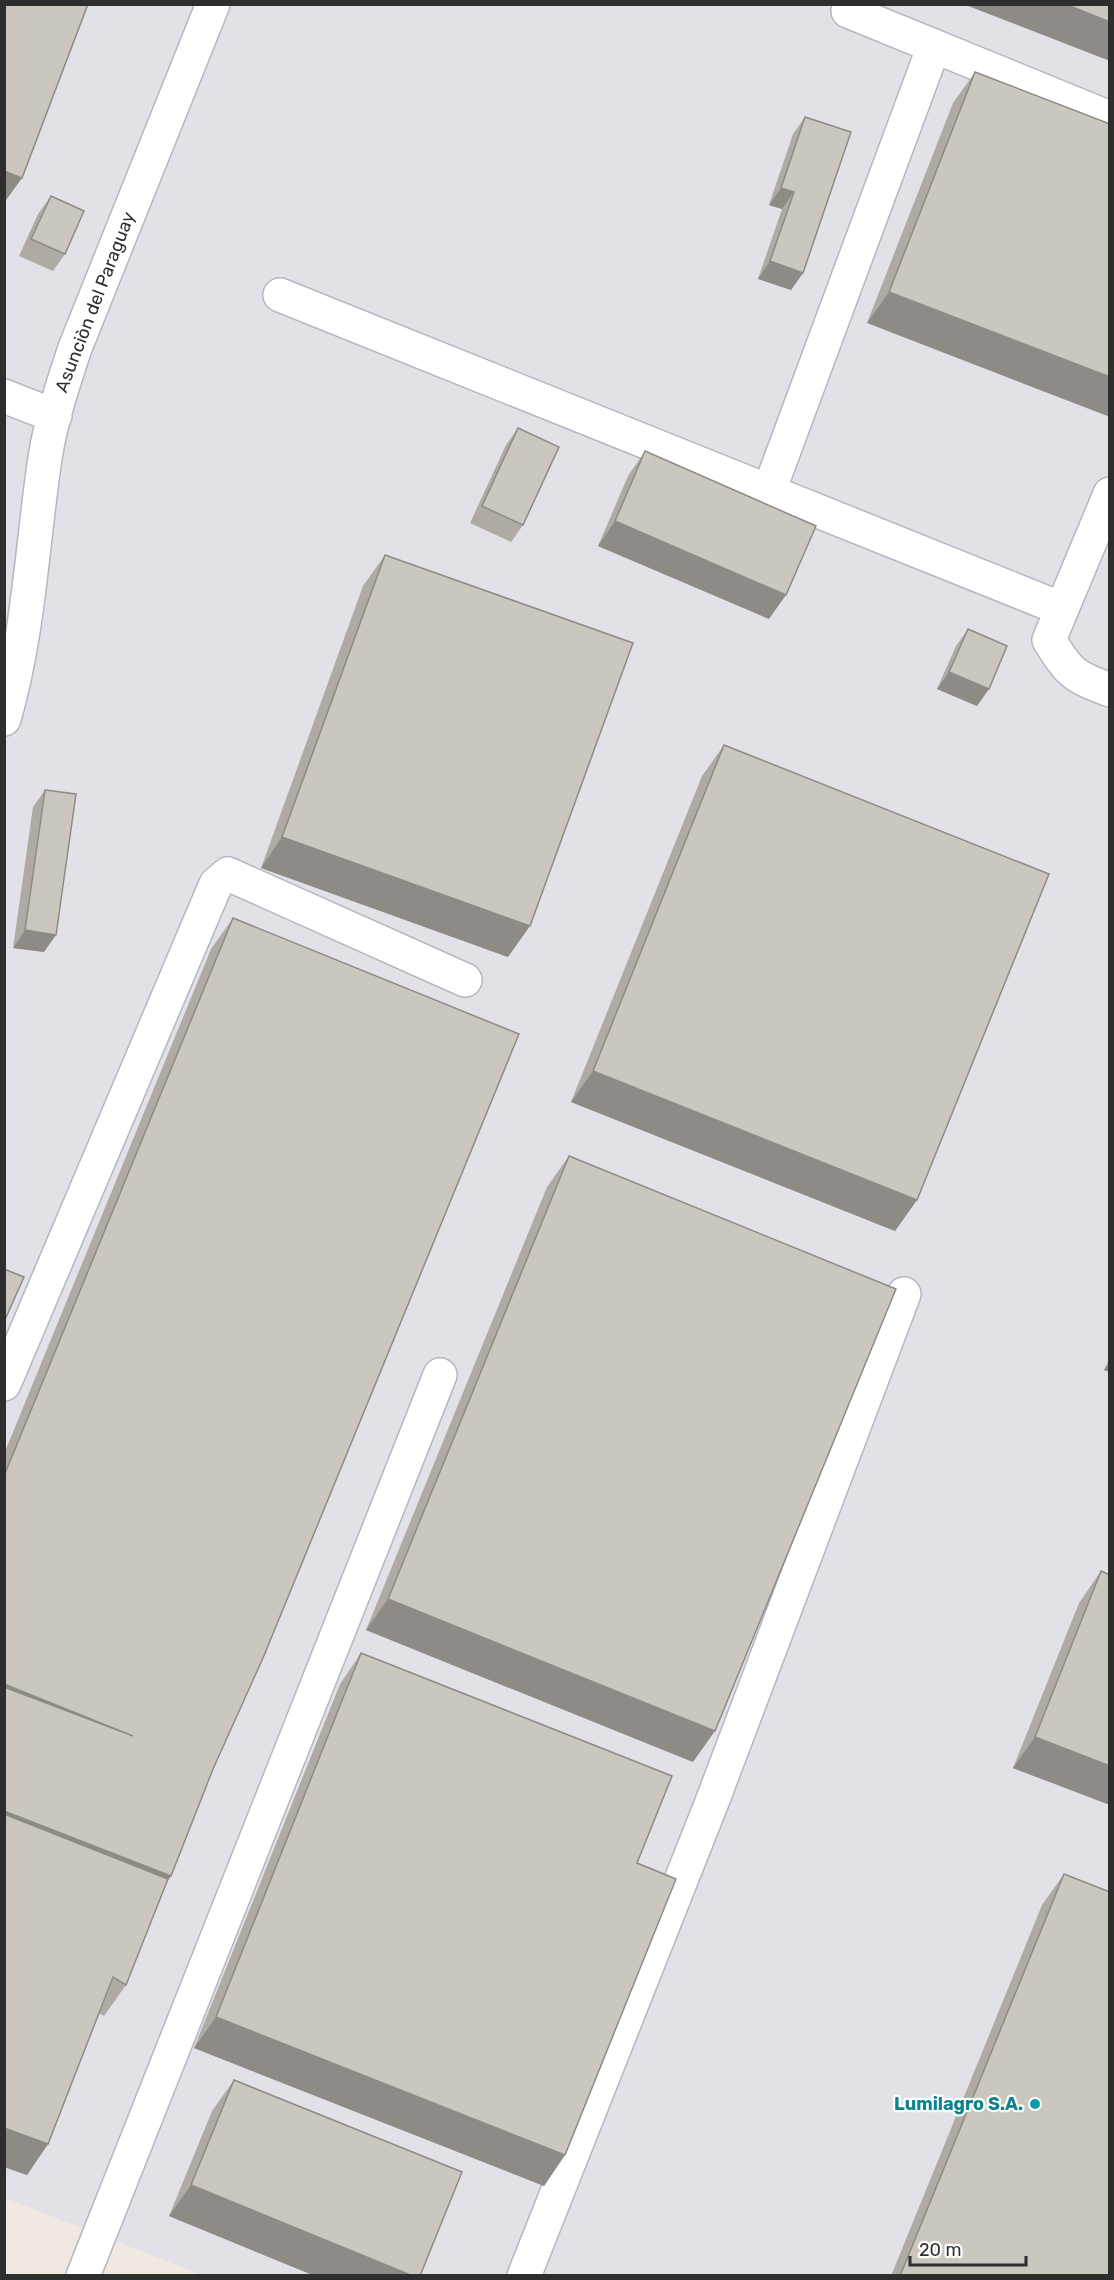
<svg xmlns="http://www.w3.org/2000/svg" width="1114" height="2280" font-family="Rubik,sans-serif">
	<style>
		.industrial { fill: #e3e1e8 }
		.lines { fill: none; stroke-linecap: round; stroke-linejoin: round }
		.minor-casing { stroke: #b4b7c1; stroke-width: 36 }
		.minor { stroke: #fff; stroke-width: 33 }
		.wall { fill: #afaba4 }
		.shaded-wall { fill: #8e8b86 }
		.building { fill: #cbc7bf; stroke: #8e8b86; stroke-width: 1.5 }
		.culture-dot { fill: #0f9aa8; stroke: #fff; stroke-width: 2 }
		.labels { text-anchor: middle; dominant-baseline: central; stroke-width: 4.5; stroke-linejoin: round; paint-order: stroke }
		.street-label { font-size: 18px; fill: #2e2e2e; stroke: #fff }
		.culture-label { font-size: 18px; font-weight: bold; fill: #0d838f; stroke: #fff; text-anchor: end }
	</style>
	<rect width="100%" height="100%" fill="#efe9e1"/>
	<path class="industrial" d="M4,5H1109V2275H202L5,2198Z"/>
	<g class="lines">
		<defs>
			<path id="minor" d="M848,11L1110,118
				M280,295L1062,609
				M4,396L55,416
				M769,491L934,46
				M1110,494L1049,640C1070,674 1073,676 1110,690
				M4,719C29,633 32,545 45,458C51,420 63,384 75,348L213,4
				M4,1384L216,884L228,874L465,980
				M83,2276L440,1375
				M524,2276L712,1802L904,1294"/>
		</defs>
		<use href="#minor" class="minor-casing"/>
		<use href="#minor" class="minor"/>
	</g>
	<path class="wall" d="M975,72L1110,124L867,323L953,103Z
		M805,117L803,273L791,290L758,279L782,209L769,205L793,134Z
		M51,196L65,254L53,271L19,256L38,214Z
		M518,428L523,525L511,542L470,523L506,445Z
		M645,451L769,619L598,546L628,476Z
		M385,555L508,957L261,868L363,586Z
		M968,629L977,706L937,689L956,646Z
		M724,745L917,1200L895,1231L571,1102L702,776Z
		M45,790L44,952L13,948L33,807Z
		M233,918L213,1769L171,1876L167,1881L126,1985L104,2016L99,2013L48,2144L27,2175L4,2167V1454L211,949Z
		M569,1156L693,1762L366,1630L547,1187Z
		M1110,1357V1372L1104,1370Z
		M1101,1571L1110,1805L1013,1768L1079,1603Z
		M361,1653L565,2155L544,2186L194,2048L340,1684Z
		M1064,1874L1110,2276H891L1042,1905Z
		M234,2080L420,2276H315L169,2216L212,2111Z"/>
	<path class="shaded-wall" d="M963,4H1065L1110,22V61Z
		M4,171L22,178L4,203Z
		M781,188L794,192L782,209L769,205Z
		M770,261L803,273L791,290L758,279Z
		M889,292L1110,377V417L867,323Z
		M615,521L786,595L769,619L598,546Z
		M949,672L989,689L977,706L937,689Z
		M282,837L530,926L508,957L261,868Z
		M25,930L56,935L44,952L13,948Z
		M593,1071L917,1200L895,1231L571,1102Z
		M1110,1362V1372L1104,1370Z
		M388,1599L715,1731L693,1762L366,1630Z
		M4,1684L133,1736L4,1724Z
		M1035,1737L1110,1766V1805L1013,1768Z
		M4,1811L171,1876L149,1907L4,1851Z
		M216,2017L565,2155L544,2186L194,2048Z
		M4,2128L48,2144L27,2175L4,2167Z
		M191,2185L413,2276H315L169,2216Z"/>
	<path class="building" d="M4,4H88L22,178L4,171Z
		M1065,4H1110V22Z
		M975,72L1110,124V377L889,292Z
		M805,117L851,132L803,273L770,261L794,192L781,188Z
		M51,196L84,211L65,254L31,239Z
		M518,428L559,447L523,525L482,506Z
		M645,451L816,526L786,595L615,521Z
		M385,555L633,643L530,926L282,837Z
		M968,629L1007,646L989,689L949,672Z
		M724,745L1049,874L917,1200L593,1071Z
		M45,790L76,794L56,935L25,930Z
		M233,918L519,1034L263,1658L213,1769L171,1876L4,1811V1687L133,1736L4,1684V1476Z
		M569,1156L896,1289L715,1731L388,1599Z
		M4,1269L24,1277L4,1322Z
		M1101,1571L1110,1575V1766L1035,1737Z
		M361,1653L672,1776L637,1863L676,1879L565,2155L216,2017Z
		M4,1814L168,1879L126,1985L113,1977L48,2144L4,2128Z
		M1064,1874L1110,1892V2276H900Z
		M234,2080L462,2172L420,2276H413L191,2185Z"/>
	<circle class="culture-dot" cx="1035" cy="2104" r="6"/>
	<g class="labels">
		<g class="street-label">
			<text transform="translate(95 302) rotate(-69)">Asunciòn del Paraguay</text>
		</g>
		<g class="culture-label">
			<text x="1023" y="2104">Lumilagro S.A.</text>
		</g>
	</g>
	<rect width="1114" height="2280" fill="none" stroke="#2e2e2e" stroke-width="12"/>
	<path d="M910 2256v9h116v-9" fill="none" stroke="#2e2e2e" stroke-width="3"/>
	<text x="919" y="2256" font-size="18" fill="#2e2e2e" stroke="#ffffff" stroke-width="4.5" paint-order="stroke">20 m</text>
</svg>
